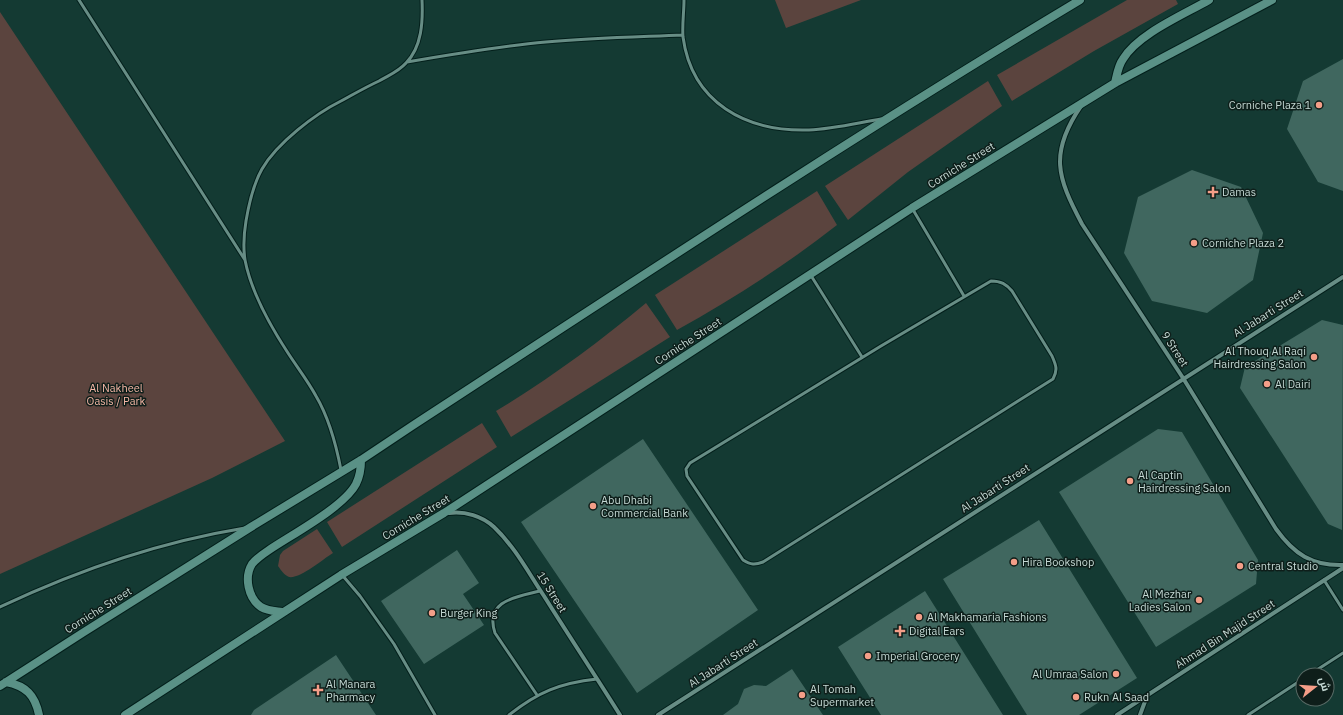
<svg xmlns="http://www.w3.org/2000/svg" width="1343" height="715" font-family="'IBM Plex Sans',Cairo,sans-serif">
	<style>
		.green { fill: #5b443e }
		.building { fill: #40675f }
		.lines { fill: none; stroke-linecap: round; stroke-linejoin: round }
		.service-casing { stroke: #031f1b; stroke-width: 5 }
		.minor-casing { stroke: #031f1b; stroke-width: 6 }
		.secondary-casing { stroke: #031f1b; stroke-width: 10 }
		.service { stroke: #678d85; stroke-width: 3 }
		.minor { stroke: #678d85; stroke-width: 4 }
		.secondary { stroke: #5a9186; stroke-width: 8 }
		.poi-dot { fill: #f49e88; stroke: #0e1e1a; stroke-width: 1.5 }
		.labels { text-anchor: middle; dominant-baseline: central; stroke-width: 3; stroke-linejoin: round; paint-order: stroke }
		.poi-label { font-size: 11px; fill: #c5d9d4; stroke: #0e1e1a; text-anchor: start }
		.street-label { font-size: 11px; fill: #c5d9d4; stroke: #0e1e1a }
		.park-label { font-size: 11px; fill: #f5b7a6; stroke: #0e1e1a }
	</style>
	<rect width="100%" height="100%" fill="#143a33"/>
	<!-- green -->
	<path class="green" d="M 775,0 L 861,0 L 786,28 Z
		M 1127,0 L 1176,0 L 1178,4 L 1094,51 L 1012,101 L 997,75 Z
		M 0,12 L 285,441 L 212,478 L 0,574 Z
		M 988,81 L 1002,106 L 908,172 L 848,220 L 825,186 Z
		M 817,191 L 837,225 C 786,265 733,299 677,330 L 655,295 Z
		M 646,303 L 670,337 L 511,437 L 496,411 C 549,379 598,343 646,303 Z
		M 482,423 L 497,447 L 342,547 L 327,522 Z
		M 317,529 L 333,553 C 323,559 300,579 289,577 C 284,575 281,570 278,566 L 280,555 L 283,551 Z"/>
	<!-- building -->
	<path class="building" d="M 1343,59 L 1343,191 L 1318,182 L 1287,129 L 1303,81 Z
		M 1192,170 L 1241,187 L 1263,233 L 1253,280 L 1207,313 L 1152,301 L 1124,253 L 1138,197 Z
		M 1322,320 L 1343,325 L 1342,530 L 1328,524 L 1240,388 L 1245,367 Z
		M 1158,429 L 1182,432 L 1258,560 L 1256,584 L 1156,647 L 1059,492 Z
		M 643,439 L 758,610 L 637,693 L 521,522 Z
		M 1039,520 L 1137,678 L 1079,715 L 1027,715 L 943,579 Z
		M 457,550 L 479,583 L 463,594 L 484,625 L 424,664 L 381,601 Z
		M 925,591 L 1003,715 L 881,715 L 838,647 Z
		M 336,655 L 376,715 L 251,715 L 254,710 Z
		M 792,669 L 823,715 L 723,715 L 738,704 L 744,689 L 754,685 L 766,686 Z"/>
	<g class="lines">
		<defs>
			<path id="service" d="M 79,0 L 245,260
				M 684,0 C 684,12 682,25 683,37 C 692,103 746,132 809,130 C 833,129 857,123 881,119
				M 407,62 C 453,54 499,46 546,42 C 592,38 637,37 683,35
				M 912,208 L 964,296
				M 810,274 L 862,357
				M 991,281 C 1001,281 1006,284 1012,291 L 1052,356 C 1056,365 1058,370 1053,379 L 763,562 C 755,565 751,565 743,560 L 687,476 L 686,469 L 690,463 L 881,346 Z
				M 341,470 C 336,444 329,418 316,396 C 308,381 297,367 288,353 C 271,327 251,291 245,260 C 243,247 244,233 246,221 C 249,203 253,185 262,169 C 277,143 315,114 341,101 C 354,94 366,87 379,81 C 389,75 398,72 406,63 C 422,47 423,21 422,0
				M 343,576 L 360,596 L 394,644 L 435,715
				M 1324,580 L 1343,610
				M 0,607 C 78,570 159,542 245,528
				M 1309,675 L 1343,653
				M 537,695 L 495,633 C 484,600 517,597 540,591
				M 509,715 C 538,692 560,683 597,679
				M 1248,715 L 1303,679"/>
			<path id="minor" d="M 1081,106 C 1049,153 1057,177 1082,224 L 1183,378 L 1276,529 C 1294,554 1312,566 1343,565
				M 449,513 C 465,511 482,516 494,527 C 515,547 528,572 544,596 C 569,636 595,675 620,715
				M 658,715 L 1343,277
				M 1117,715 L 1343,568
				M 1140,715 L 1147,696"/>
			<path id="secondary" d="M 1115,83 C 1117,74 1118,66 1123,59 C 1138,34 1183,15 1209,0
				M 282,612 C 275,611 268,611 261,607 C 248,598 244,577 252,564 C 257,558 263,554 269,550 C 291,535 344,507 356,484 C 360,476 361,469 361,460
				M 6,682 C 26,686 35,695 39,715
				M 0,686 L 84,632 L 251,527 L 361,460 L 412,426 C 633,282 853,136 1080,0
				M 125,715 L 341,575 L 444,513 L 912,208 L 1115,83 L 1272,0"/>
		</defs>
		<!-- service casing -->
		<use href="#service" class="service-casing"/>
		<!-- minor casing -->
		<use href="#minor" class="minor-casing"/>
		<!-- secondary casing -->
		<use href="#secondary" class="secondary-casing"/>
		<!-- service -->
		<use href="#service" class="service"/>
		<!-- minor -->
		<use href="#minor" class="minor"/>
		<!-- secondary -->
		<use href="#secondary" class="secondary"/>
	</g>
	<!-- markers -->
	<g class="poi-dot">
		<circle cx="1319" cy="105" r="4"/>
		<path d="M1211 186h4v4h4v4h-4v4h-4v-4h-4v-4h4z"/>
		<circle cx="1194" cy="243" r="4"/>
		<circle cx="1314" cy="357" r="4"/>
		<circle cx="1267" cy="384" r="4"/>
		<circle cx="1130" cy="481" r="4"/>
		<circle cx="593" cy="506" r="4"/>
		<circle cx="1014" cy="562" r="4"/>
		<circle cx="1240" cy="566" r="4"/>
		<circle cx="1199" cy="600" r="4"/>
		<circle cx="432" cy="613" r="4"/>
		<circle cx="919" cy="617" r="4"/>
		<path d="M898 625h4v4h4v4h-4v4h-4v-4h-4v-4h4z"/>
		<circle cx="868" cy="656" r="4"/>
		<circle cx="1116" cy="674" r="4"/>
		<path d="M316 684h4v4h4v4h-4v4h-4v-4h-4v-4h4z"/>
		<circle cx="802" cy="695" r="4"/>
		<circle cx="1076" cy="697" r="4"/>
	</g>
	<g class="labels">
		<!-- poi labels -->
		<g class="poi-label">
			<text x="1311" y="105" text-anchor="end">Corniche Plaza 1</text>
			<text x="1222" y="192">Damas</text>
			<text x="1202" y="243">Corniche Plaza 2</text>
			<text x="1306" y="351" text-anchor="end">Al Thouq Al Raqi<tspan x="1306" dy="13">Hairdressing Salon</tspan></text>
			<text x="1275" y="384">Al Dairi</text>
			<text x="1138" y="475">Al Captin<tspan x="1138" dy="13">Hairdressing Salon</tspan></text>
			<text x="601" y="500">Abu Dhabi<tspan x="601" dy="13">Commercial Bank</tspan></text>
			<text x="1022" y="562">Hira Bookshop</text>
			<text x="1248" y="566">Central Studio</text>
			<text x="1191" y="594" text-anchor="end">Al Mezhar<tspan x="1191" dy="13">Ladies Salon</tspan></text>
			<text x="440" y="613">Burger King</text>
			<text x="927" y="617">Al Makhamaria Fashions</text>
			<text x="909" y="631">Digital Ears</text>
			<text x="876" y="656">Imperial Grocery</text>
			<text x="1108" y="674" text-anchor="end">Al Umraa Salon</text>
			<text x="326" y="684">Al Manara<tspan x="326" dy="13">Pharmacy</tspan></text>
			<text x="810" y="689">Al Tomah<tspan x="810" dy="13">Supermarket</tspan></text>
			<text x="1084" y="697">Rukn Al Saad</text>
		</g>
		<!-- street labels -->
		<g class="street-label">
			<text transform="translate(961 165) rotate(-32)">Corniche Street</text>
			<text transform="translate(1268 313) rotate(-32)">Al Jabarti Street</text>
			<text transform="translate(688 341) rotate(-33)">Corniche Street</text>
			<text transform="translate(1175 349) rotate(57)">9 Street</text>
			<text transform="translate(995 488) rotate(-33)">Al Jabarti Street</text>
			<text transform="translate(416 517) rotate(-31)">Corniche Street</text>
			<text transform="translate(552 592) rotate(58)">15 Street</text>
			<text transform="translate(98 610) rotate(-32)">Corniche Street</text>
			<text transform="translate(1225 634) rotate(-33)">Ahmad Bin Majid Street</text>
			<text transform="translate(723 663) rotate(-33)">Al Jabarti Street</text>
		</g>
		<!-- park labels -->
		<g class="park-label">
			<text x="116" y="388">Al Nakheel<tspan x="116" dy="13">Oasis / Park</tspan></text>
		</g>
	</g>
	<!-- north arrow -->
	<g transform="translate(1315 687) rotate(73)"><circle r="19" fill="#0e1e1a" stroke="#576964"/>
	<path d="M0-3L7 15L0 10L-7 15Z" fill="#f49e88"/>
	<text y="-6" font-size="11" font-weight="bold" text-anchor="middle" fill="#c5d9d4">ش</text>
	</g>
</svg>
